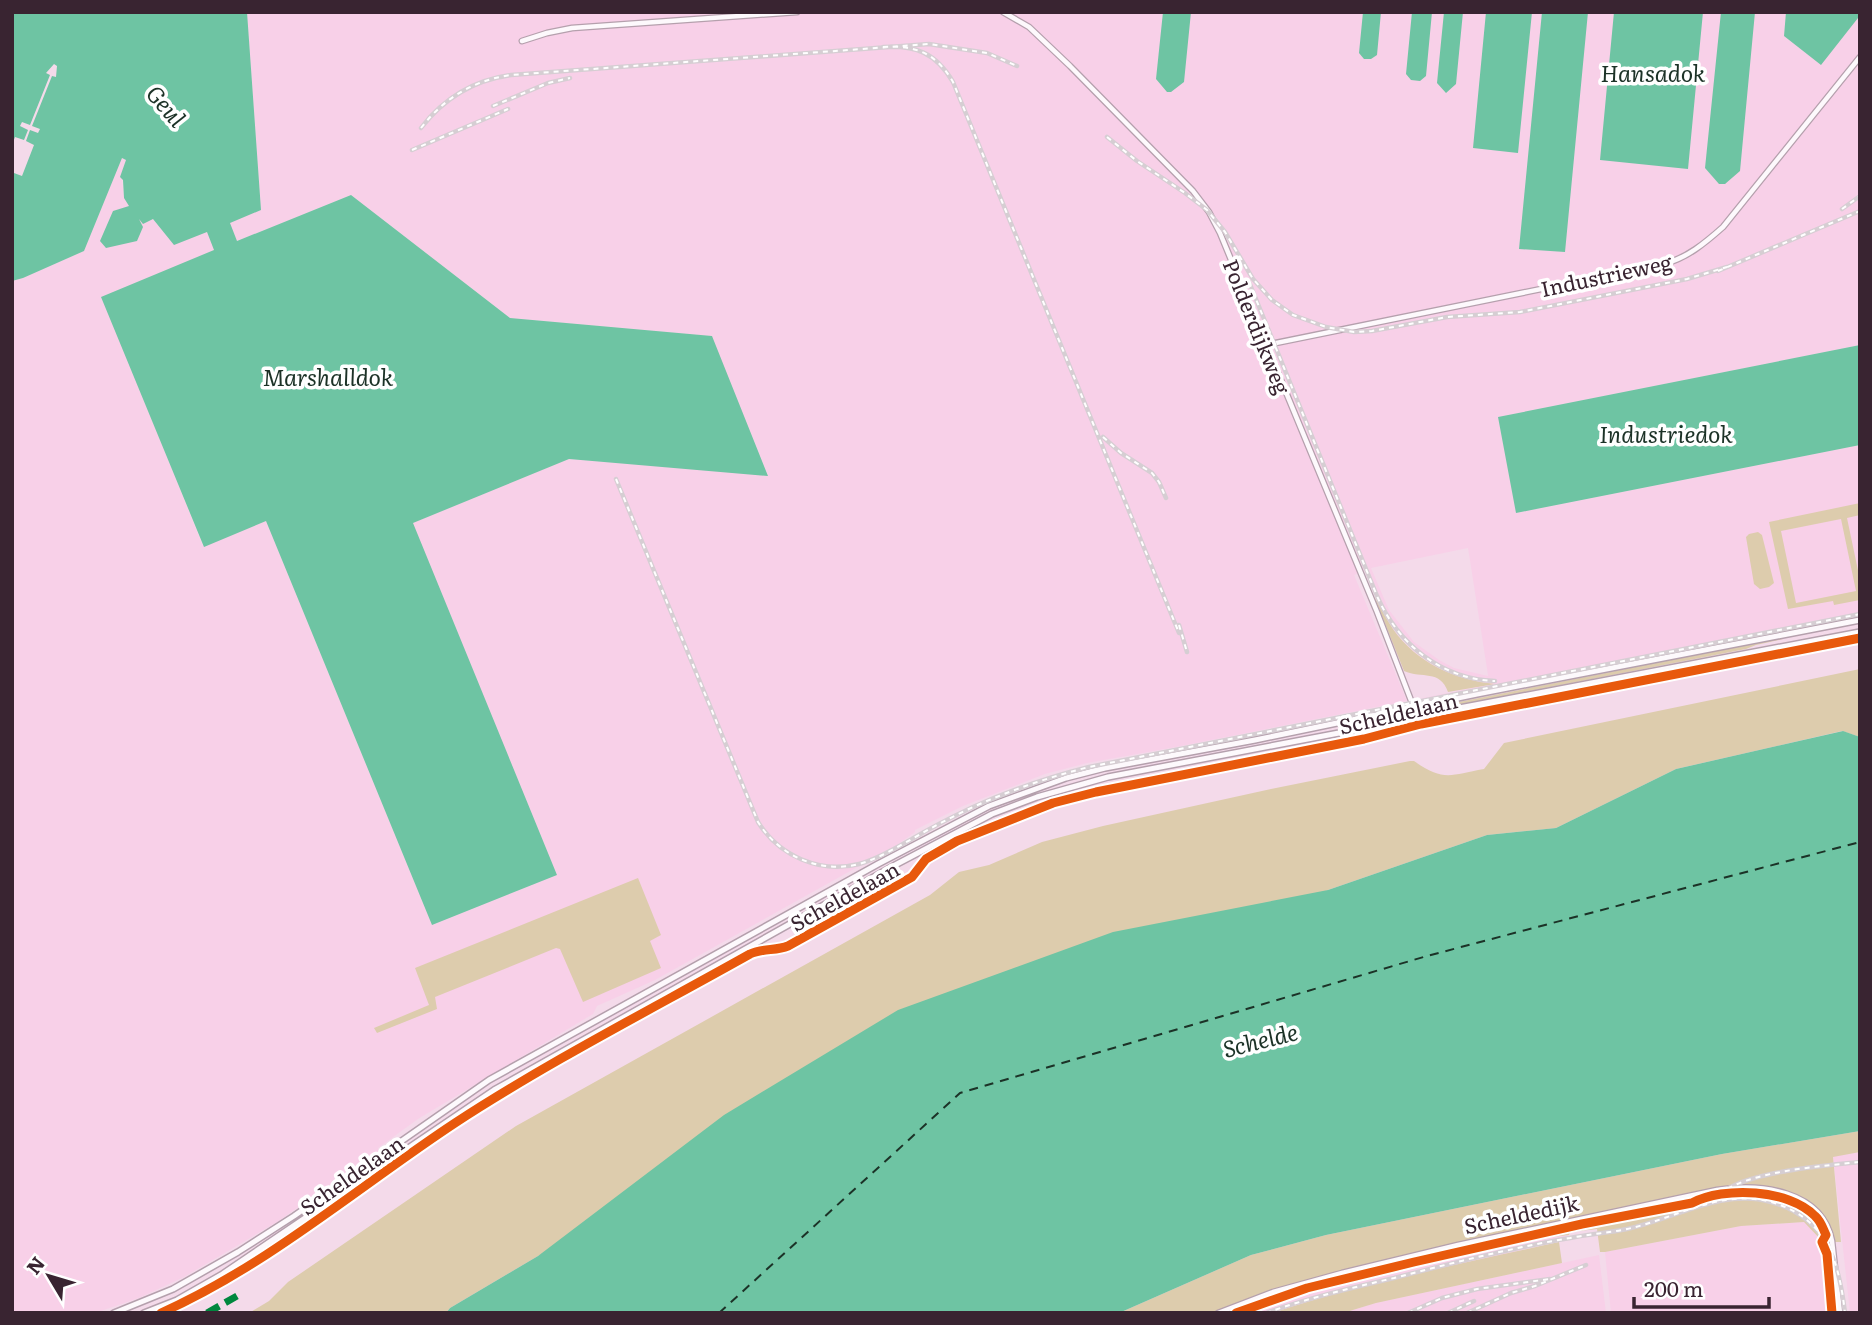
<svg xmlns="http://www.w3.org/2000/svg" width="1872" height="1325" font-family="Literata,serif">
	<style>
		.built { fill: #f8d0e8; fill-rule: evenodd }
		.green { fill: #ddccad; fill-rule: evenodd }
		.water { fill: #6ec4a3 }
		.pier { fill: #f4daea }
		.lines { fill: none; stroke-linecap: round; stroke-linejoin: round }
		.ferry { stroke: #1c3227; stroke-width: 2; stroke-dasharray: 9 7; stroke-linecap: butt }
		.minor-casing { stroke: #b5a0ad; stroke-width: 7 }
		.major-casing { stroke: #b5a0ad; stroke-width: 8 }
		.minor { stroke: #fdf9fc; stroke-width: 4.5 }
		.major { stroke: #fdf9fc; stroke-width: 5 }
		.rail-casing { stroke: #d6ced3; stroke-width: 4.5 }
		.rail { stroke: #fff; stroke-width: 2; stroke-dasharray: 5; stroke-linecap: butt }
		.quiet { stroke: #00873e; stroke-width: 7; stroke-dasharray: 14 7; stroke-linecap: butt }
		.cycleway-casing { stroke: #fff; stroke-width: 13 }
		.cycleway { stroke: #e8590c; stroke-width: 9 }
		.labels { text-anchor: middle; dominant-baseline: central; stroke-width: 7; stroke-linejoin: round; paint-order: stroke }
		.street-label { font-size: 21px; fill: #392431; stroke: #fff }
		.water-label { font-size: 23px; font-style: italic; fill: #1c3227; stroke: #fff }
	</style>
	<rect width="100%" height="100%" fill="#f4daea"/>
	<!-- built -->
	<path class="built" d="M 247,12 L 1786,12 L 1784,36 L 1859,18 L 1860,345 L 1498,417 L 1517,513 L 1860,445 L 1860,615 L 1424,701 L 1423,698 L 1492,684 L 1471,681 L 1447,673 L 1431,664 L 1412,650 L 1397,634 L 1386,619 L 1364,571 L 1354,575 L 1407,701 L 1176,747 L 1087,763 L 1045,774 L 963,806 L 915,830 L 915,832 L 897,845 L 655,980 L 597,1006 L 593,1014 L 418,1119 L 378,1148 L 378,1152 L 277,1222 L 184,1277 L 139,1298 L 95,1313 L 12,1313 L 12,281 L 23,278 L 84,251 L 122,158 L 126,160 L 122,182 L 124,197 L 146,222 L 153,219 L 172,242 L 207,232 L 215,250 L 102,297 L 203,546 L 266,521 L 432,925 L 557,875 L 412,523 L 569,459 L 768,475 L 711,336 L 510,318 L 351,195 L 237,241 L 229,223 L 261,209 ZM 1468,548 L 1488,675 L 1488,676 L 1454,668 L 1439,660 L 1414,642 L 1389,610 L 1371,568 Z
		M 1860,1152 L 1860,1313 L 1850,1313 L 1833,1156 Z
		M 1804,1222 L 1823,1242 L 1831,1313 L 1611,1313 L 1605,1252 L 1741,1226 Z
		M 1569,1235 L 1569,1239 L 1436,1270 L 1304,1303 L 1272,1313 L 1242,1313 L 1325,1286 L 1423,1262 L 1516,1241 Z
		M 1599,1255 L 1606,1313 L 1343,1313 L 1376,1303 Z"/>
	<!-- green -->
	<path class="green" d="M 1860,503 L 1860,515 L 1847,518 L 1860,580 L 1860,600 L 1834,605 L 1833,601 L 1788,609 L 1769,522 ZM 1841,519 L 1856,591 L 1796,603 L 1781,531 Z
		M 1758,532 L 1762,535 L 1774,583 L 1769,587 L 1760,589 L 1754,584 L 1746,537 L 1749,534 Z
		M 1374,596 C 1380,606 1386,619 1393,629 C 1417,663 1455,680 1495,684 L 1448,692 C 1440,669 1422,679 1404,671 Z
		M 1783,638 L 1783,639 L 1756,645 L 1746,649 L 1428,711 L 1428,708 Z
		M 1860,669 L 1860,737 L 1842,731 L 1676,769 L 1556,828 L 1487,835 L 1328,890 L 538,1256 L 450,1308 L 446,1313 L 249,1313 L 269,1301 L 288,1282 L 516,1126 L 930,895 L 959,872 L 989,865 L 1042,842 L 1103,826 L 1271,789 L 1410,761 L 1414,761 C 1444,782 1450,775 1484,769 L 1504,743 Z
		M 638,878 L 661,935 L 650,941 L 661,968 L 583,1002 L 560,949 L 556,948 L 435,997 L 437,1009 L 377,1033 L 374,1028 L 429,1005 L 415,968 Z
		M 1860,1131 L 1860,1152 L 1833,1157 L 1841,1242 L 1823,1242 L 1804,1222 L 1741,1226 L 1605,1252 L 1600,1252 L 1597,1229 L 1570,1232 L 1569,1235 L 1516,1241 L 1423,1262 L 1325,1286 L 1242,1313 L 1119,1313 L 1251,1255 L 1326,1235 L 1722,1154 Z
		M 1559,1242 L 1562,1263 L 1376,1303 L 1343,1313 L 1272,1313 C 1365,1282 1464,1263 1559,1242 Z"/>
	<!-- water -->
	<path class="water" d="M 12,12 L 247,12 L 261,210 L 230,223 L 237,241 L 351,195 L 510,318 L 712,336 L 768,476 L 569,459 L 413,523 L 557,875 L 432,925 L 266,521 L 204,547 L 101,297 L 214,250 L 207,232 L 174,245 L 153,219 L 143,224 L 139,219 L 143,227 L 137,241 L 106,248 L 100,241 L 113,211 L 129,206 L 124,198 L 123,180 L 120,177 L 126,160 L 122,158 L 84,251 L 23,278 L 12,281 Z
		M 1163,12 L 1191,12 L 1184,82 L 1171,92 L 1167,92 L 1156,79 Z
		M 1363,12 L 1381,12 L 1377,55 L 1371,59 L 1364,59 L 1359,53 Z
		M 1412,12 L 1432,12 L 1426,76 L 1420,81 L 1411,80 L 1406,74 Z
		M 1444,12 L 1463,12 L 1456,84 L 1446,93 L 1437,83 Z
		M 1486,12 L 1532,12 L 1518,153 L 1473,148 Z
		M 1542,12 L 1588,12 L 1565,252 L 1519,249 Z
		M 1614,12 L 1703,12 L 1688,169 L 1600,160 Z
		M 1721,12 L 1755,12 L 1740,171 L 1725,184 L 1719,184 L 1705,168 Z
		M 1786,12 L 1860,12 L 1860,19 L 1858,18 L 1821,65 L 1784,36 Z
		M 1860,345 L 1860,445 L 1516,513 L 1498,417 Z
		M 1843,731 L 1860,737 L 1860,1131 L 1722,1154 L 1326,1235 L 1251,1255 L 1119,1313 L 446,1313 L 450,1308 L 538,1256 L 724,1115 L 898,1010 L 1113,932 L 1328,890 L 1487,835 L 1556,828 L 1676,769 Z"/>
	<!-- pier -->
	<path class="pier" d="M 54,64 L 57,66 L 56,77 L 52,76 L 32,126 L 40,129 L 38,133 L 30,130 L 26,141 L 34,145 L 22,176 L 14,173 L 12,176 L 12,145 L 15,137 L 24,140 L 28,130 L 20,126 L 22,122 L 30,125 L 50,75 L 46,73 Z"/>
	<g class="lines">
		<!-- ferry -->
		<path class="ferry" d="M 719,1313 L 960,1093 L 1427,956 L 1860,842"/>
		<defs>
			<path id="minor" d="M 1003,12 L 1029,27 L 1070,66 L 1193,191 L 1209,212 L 1220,233 L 1377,612 L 1417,716
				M 522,41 L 547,33 L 572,28 L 797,12
				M 1266,345 L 1664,264 C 1687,258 1705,243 1723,227 L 1860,57
				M 1218,1313 L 1273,1292 L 1342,1273 L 1458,1245 L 1717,1190 C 1760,1183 1822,1190 1832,1241 L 1840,1313"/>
			<path id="major" d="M 114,1313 L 173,1289 L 238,1252 L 294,1216 L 489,1080 L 878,864 L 989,806 L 1066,778 L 1105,768 L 1255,740 L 1477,694 L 1860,620
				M 144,1313 L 177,1300 L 221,1275 L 494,1090 L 897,864 L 992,814 L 1037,797 L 1108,777 L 1339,733 L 1417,716 L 1860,632"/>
		</defs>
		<!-- minor casing -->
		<use href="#minor" class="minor-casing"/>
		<!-- major casing -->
		<use href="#major" class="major-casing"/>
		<!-- minor -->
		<use href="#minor" class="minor"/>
		<!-- major -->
		<use href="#major" class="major"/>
		<defs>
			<path id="rail" d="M 883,47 C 916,45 936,53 953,82 L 1179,633
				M 493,106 L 548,83 L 570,78
				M 421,128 C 444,98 474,80 511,75 L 929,44 L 987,53 L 1017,66
				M 1107,137 L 1137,161 L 1185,193 L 1207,210 L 1225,232 L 1253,279 L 1272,300 L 1293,315 L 1326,327 L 1354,332 L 1372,331 L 1447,317 L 1520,312 L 1687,279 L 1727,267
				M 412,150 L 508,109
				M 1842,209 L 1860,196
				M 1718,271 L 1860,211
				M 1249,282 L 1377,596 C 1398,644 1441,679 1495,681
				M 1103,437 L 1121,453 L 1152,473 L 1159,482 L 1166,498
				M 616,479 L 758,822 C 779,856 820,874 859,864 C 878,859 895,848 912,839 C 932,827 952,817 973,807 C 1011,790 1049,777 1089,767 L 1860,614
				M 1179,625 L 1187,652
				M 1710,1198 C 1722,1192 1733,1185 1745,1181 C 1781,1169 1823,1166 1860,1162
				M 1266,1313 C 1308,1298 1351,1288 1394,1278 C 1452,1263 1511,1248 1570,1238 C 1589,1234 1608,1233 1627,1229 C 1675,1219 1721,1188 1771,1202 C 1827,1218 1839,1261 1845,1313
				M 1408,1313 L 1442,1298 L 1477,1289 L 1550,1279
				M 1448,1313 L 1474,1301
				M 1467,1313 L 1511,1293 L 1535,1286 L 1586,1265"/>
		</defs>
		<!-- rail casing -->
		<use href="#rail" class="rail-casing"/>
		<!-- rail -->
		<use href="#rail" class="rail"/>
		<!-- quiet -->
		<path class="quiet" d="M 207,1313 L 237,1296"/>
		<defs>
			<path id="cycleway" d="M 161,1313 C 268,1265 358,1187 455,1123 C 550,1061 652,1009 750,954 C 763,948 776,951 788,946 L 912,877 L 926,859 L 957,841 L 1053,803 L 1096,792 L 1364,739 L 1421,724 L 1860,638
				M 1236,1313 L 1307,1288 L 1414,1262 L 1582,1224 L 1692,1203 C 1724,1186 1789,1189 1815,1216 C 1821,1221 1823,1229 1826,1235 L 1822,1242 L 1827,1254 L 1832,1313"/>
		</defs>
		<!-- cycleway casing -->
		<use href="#cycleway" class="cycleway-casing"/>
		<!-- cycleway -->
		<use href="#cycleway" class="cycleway"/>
	</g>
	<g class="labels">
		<!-- street labels -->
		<g class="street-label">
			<text transform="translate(1606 274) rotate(-12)">Industrieweg</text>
			<text transform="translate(1258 326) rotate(68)">Polderdijkweg</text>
			<text transform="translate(1398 712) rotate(-13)">Scheldelaan</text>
			<text transform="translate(844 895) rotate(-29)">Scheldelaan</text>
			<text transform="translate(351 1174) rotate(-35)">Scheldelaan</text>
			<text transform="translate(1521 1213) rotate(-12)">Scheldedijk</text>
		</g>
		<!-- water labels -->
		<g class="water-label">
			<text x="1653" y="72">Hansadok</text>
			<text transform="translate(167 105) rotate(49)">Geul</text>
			<text x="328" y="376">Marshalldok</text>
			<text x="1666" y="433">Industriedok</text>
			<text transform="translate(1260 1039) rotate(-14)">Schelde</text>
		</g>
	</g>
	<!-- border -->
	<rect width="1872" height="1325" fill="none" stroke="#392431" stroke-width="28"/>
	<!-- north arrow -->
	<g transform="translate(49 1276) rotate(308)" stroke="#ffffff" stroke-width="5" paint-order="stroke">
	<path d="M0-5L12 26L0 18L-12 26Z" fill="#392431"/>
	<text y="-10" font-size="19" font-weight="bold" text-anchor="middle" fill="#392431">N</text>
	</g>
	<!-- scale -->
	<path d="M1634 1297v10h135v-10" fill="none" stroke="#392431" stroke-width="3.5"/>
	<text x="1644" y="1297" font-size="21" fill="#392431" stroke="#ffffff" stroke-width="5" paint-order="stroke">200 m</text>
</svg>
